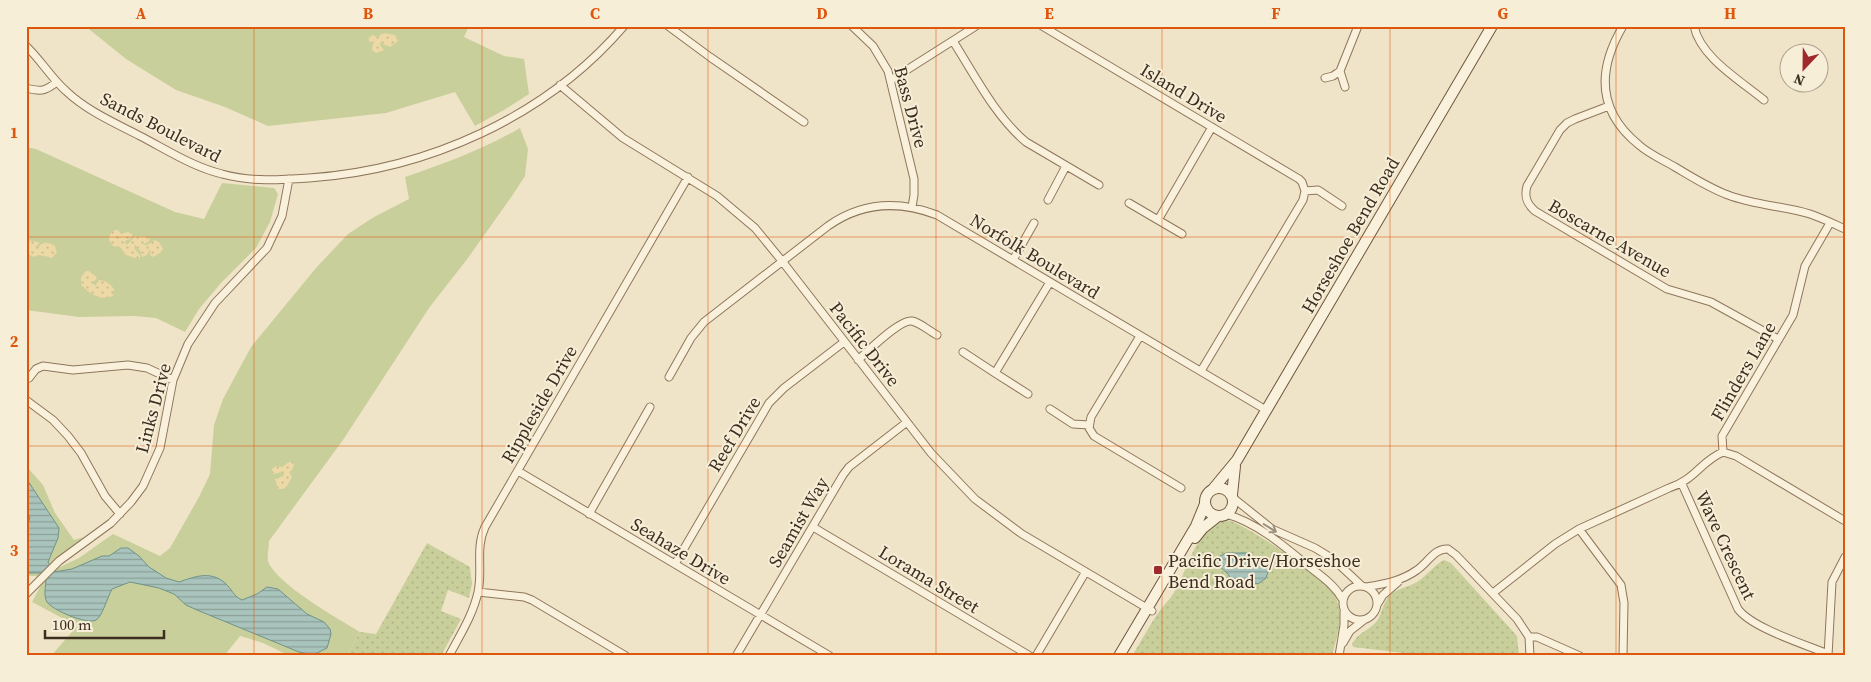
<svg xmlns="http://www.w3.org/2000/svg" width="1871" height="682" font-family="'Source Serif 4',serif">
	<style>
		.green { fill: #c9cf9b }
		.sand { fill: url(#sand-dots) }
		.park { fill: url(#park-dots) }
		.water { fill: url(#water-rules); stroke: #6f938a }
		.lines { fill: none; stroke-linecap: round; stroke-linejoin: round }
		.street-casing { stroke: #8d765c; stroke-width: 9 }
		.secondary-casing { stroke: #6f573f; stroke-width: 12 }
		.street { stroke: #faf1dc; stroke-width: 7 }
		.secondary { stroke: #faf1dc; stroke-width: 10 }
		.oneway { stroke: #9c907e }
		.grid { fill: none; stroke: #df570d; stroke-width: 1; stroke-opacity: 0.55 }
		.poi-dot { fill: #9e2a2b; stroke: #f7eed8; stroke-width: 2 }
		.labels { text-anchor: middle; dominant-baseline: central; stroke-width: 4; stroke-linejoin: round; paint-order: stroke }
		.street-label { font-size: 18px; fill: #3d2e20; stroke: #f7eed8 }
		.poi-label { font-size: 18px; fill: #3d2e20; stroke: #f7eed8; text-anchor: start }
		.neatline { fill: none; stroke: #df570d; stroke-width: 2 }
		.grid-label { font-size: 16px; text-anchor: middle; font-weight: bold; fill: #df570d }
	</style>
	<defs>
		<pattern id="sand-dots" width="8" height="8" patternUnits="userSpaceOnUse" patternTransform="scale(1.25)"><rect width="8" height="8" fill="#ecd9a5"/><path d="M2 2h.1M6 6h.1" fill="none" stroke="#cbbb8e" stroke-width="1.8" stroke-linecap="round"/></pattern>
		<pattern id="park-dots" width="8" height="8" patternUnits="userSpaceOnUse" patternTransform="scale(1.25)"><rect width="8" height="8" fill="#c9cf9b"/><path d="M2 2h.1M6 6h.1" fill="none" stroke="#aeb285" stroke-width="1.8" stroke-linecap="round"/></pattern>
		<pattern id="water-rules" width="6" height="5" patternUnits="userSpaceOnUse" patternTransform="scale(1.25)"><rect width="6" height="5" fill="#a9c4bc"/><path d="M0 2.5h6" fill="none" stroke="#8ba098"/></pattern>
	</defs>
	<rect width="100%" height="100%" fill="#f0e4c8"/>
	<!-- green -->
	<path class="green" d="M 85,26 L 469,26 L 464,37 L 504,56 L 524,59 L 529,94 L 504,110 L 475,126 L 455,92 L 386,113 L 268,126 L 225,107 L 176,90 L 126,59 Z
		M 520,128 L 528,149 L 525,176 L 512,196 L 468,258 L 429,308 L 343,440 L 269,541 C 269,547 267,556 268,561 C 276,584 339,619 360,632 L 347,656 L 290,656 L 263,643 L 240,636 L 224,656 L 51,656 L 77,626 L 32,602 L 42,583 L 36,576 L 26,576 L 26,466 L 43,485 L 55,513 L 74,540 L 83,537 L 52,565 L 56,569 L 79,558 L 113,534 L 160,556 L 170,548 L 199,497 L 210,474 L 214,425 L 223,399 L 251,347 L 316,268 L 348,234 L 374,217 L 409,199 L 405,177 C 446,163 482,150 520,128 Z
		M 26,147 L 36,149 L 175,212 L 204,219 L 222,183 L 274,188 L 278,194 L 270,222 L 256,248 L 221,283 L 199,309 L 185,332 L 156,318 L 134,316 L 79,317 L 26,310 Z"/>
	<!-- sand -->
	<path class="sand" d="M 382,33 L 395,35 L 398,41 L 390,47 L 380,43 L 380,45 L 384,50 L 376,53 L 372,50 L 373,43 L 370,42 L 368,38 L 373,35 L 378,38 Z
		M 115,230 L 118,230 L 121,234 L 128,232 L 133,235 L 130,239 L 125,241 L 126,244 L 128,244 L 135,236 L 148,237 L 150,238 L 149,241 L 143,245 L 147,245 L 155,240 L 159,242 L 163,249 L 160,253 L 153,257 L 150,255 L 150,249 L 147,255 L 142,257 L 140,250 L 136,248 L 136,244 L 134,248 L 140,255 L 140,258 L 138,259 L 126,255 L 120,247 L 113,246 L 109,240 L 110,234 Z
		M 26,240 L 39,242 L 38,245 L 35,247 L 37,248 C 43,242 46,241 55,246 L 57,252 L 52,258 L 39,255 L 34,257 L 26,253 Z
		M 86,271 L 89,271 L 98,278 L 93,282 L 95,286 L 99,280 C 106,280 110,284 114,289 L 113,296 C 99,301 91,294 81,285 L 81,277 Z
		M 289,462 L 293,462 L 294,465 L 292,470 L 289,472 L 292,477 L 287,486 L 283,489 L 278,489 L 275,479 L 283,476 L 284,474 L 282,472 L 273,474 L 272,469 L 276,466 L 282,467 Z"/>
	<!-- park -->
	<path class="park" d="M 1226,520 C 1246,523 1326,579 1335,596 C 1345,615 1337,636 1332,656 L 1132,656 C 1142,640 1150,624 1161,609 C 1164,605 1168,601 1171,597 C 1188,574 1193,528 1226,520 Z
		M 427,543 L 470,567 L 472,584 L 469,598 L 448,590 L 441,611 L 461,619 L 441,656 L 347,656 L 360,632 L 376,634 Z
		M 1444,560 L 1451,563 L 1517,636 L 1519,656 L 1428,656 L 1353,647 L 1352,644 C 1359,631 1369,631 1377,621 C 1382,614 1382,606 1387,599 C 1393,589 1403,589 1413,584 C 1425,579 1432,566 1444,560 Z"/>
	<!-- water -->
	<path class="water" d="M 26,478 L 59,528 L 58,538 L 48,562 L 54,572 L 72,569 L 102,556 L 109,556 L 121,548 L 128,548 L 139,556 L 149,567 L 166,578 L 179,582 C 194,577 210,570 225,583 C 232,589 233,596 242,600 L 257,594 L 267,587 L 278,589 L 307,614 L 324,622 L 330,629 L 331,634 L 327,648 L 313,655 L 299,652 L 197,610 L 186,605 L 174,594 L 159,588 L 130,582 L 112,589 C 108,596 102,617 96,620 C 87,625 52,610 47,602 C 43,595 46,586 46,579 L 40,573 L 26,573 L 26,531 L 30,517 L 26,510 Z
		M 1226,553 L 1248,553 L 1255,564 L 1269,569 L 1266,578 L 1258,584 L 1249,581 L 1247,584 L 1232,582 L 1228,574 L 1216,563 L 1220,556 Z"/>
	<g class="lines">
		<defs>
			<path id="street" d="M 668,26 L 710,57 L 804,122
				M 852,26 L 873,46 L 888,71 L 914,179 L 914,195 L 912,207
				M 1042,26 L 1299,179 L 1302,182 L 1305,191 L 1318,190 L 1342,206
				M 1623,26 C 1597,70 1597,111 1639,145 C 1649,154 1663,160 1675,167 C 1692,177 1709,188 1728,195 C 1754,205 1783,206 1810,214 C 1822,218 1834,224 1845,229
				M 1694,26 C 1700,57 1741,81 1764,100
				M 953,41 C 974,74 995,116 1026,142 L 1099,185
				M 26,46 C 41,60 51,78 66,91 C 87,111 115,123 140,136 C 167,150 193,167 222,174 C 251,182 280,180 309,178 C 427,170 546,117 624,26
				M 1340,71 L 1345,87
				M 1325,78 L 1333,76 L 1340,71 L 1358,26
				M 891,80 L 976,26
				M 560,85 L 623,138 L 717,196 L 755,228 L 782,261 L 931,453 L 975,499 L 1022,534 L 1152,611
				M 26,88 C 42,92 45,91 57,82
				M 1609,106 L 1575,119 L 1567,123 L 1560,130 L 1527,186 C 1524,197 1527,204 1535,211 L 1667,289 L 1711,302 L 1778,339
				M 1048,200 L 1066,166
				M 1129,203 L 1158,220
				M 1182,234 L 1158,220 L 1212,127
				M 1013,260 L 1034,223
				M 1140,336 L 1091,417 L 1089,428 L 1094,436 L 1181,488
				M 963,352 L 995,373
				M 858,360 C 868,351 900,319 912,321 C 921,323 929,331 937,335
				M 1201,371 L 1303,200 L 1305,191
				M 669,377 L 691,338 L 704,322 L 828,226 C 862,202 898,200 937,215 L 1266,410
				M 29,378 L 36,369 L 43,366 L 73,370 L 128,365 L 147,368 L 173,380
				M 1028,394 L 995,373 L 1050,282
				M 26,400 L 53,420 L 68,436 L 81,453 L 105,496 L 120,514
				M 1050,409 L 1073,424 L 1089,425
				M 1723,452 L 1722,436 L 1793,315 L 1805,266 L 1830,223
				M 1723,452 L 1736,456 L 1845,521
				M 518,471 L 830,656
				M 1682,484 L 1738,609 C 1752,628 1804,644 1828,654
				M 1232,497 L 1272,529 L 1315,548 L 1333,559 L 1362,586
				M 589,514 L 650,407
				M 1226,514 C 1257,523 1283,545 1307,565 C 1321,576 1334,584 1343,600
				M 813,527 L 1030,656
				M 1579,529 L 1621,585 L 1624,603 L 1623,656
				M 675,564 L 769,403 L 784,388 L 844,342
				M1343 603a17 17 0 1 1 34 0a17 17 0 1 1-34 0Z
				M 1366,587 C 1384,584 1402,581 1417,570 C 1428,563 1434,548 1448,549 L 1456,555 L 1517,619 L 1529,637 L 1530,656
				M 478,592 L 524,597 L 532,600 L 626,656
				M 1493,593 L 1555,544 L 1579,529 L 1669,488 C 1695,480 1701,461 1723,452
				M 26,594 L 59,561 L 111,523 L 131,502 L 143,486 L 160,448 L 173,380 L 188,344 L 215,303 L 267,248 L 282,216 L 289,179
				M 1377,605 L 1383,595 L 1398,582
				M 1529,637 L 1537,637 L 1580,656
				M 1343,643 L 1350,631 L 1364,620
				M 449,656 C 460,635 473,615 478,592 C 483,570 475,548 485,527 L 688,177
				M 736,656 L 843,475 L 849,467 L 907,422
				M 1036,656 L 1085,573
				M 1339,656 L 1344,625 L 1344,612
				M 1828,656 L 1832,582 L 1845,557"/>
			<path id="secondary" d="M1205 502a14 14 0 1 1 28 0a14 14 0 1 1-28 0Z
				M 1213,489 L 1237,460 L 1492,26
				M 1232,495 L 1235,466
				M 1195,538 L 1203,528 L 1218,516
				M 1119,656 L 1196,526 L 1205,504"/>
		</defs>
		<!-- street casing -->
		<use href="#street" class="street-casing"/>
		<!-- secondary casing -->
		<use href="#secondary" class="secondary-casing"/>
		<!-- street -->
		<use href="#street" class="street"/>
		<!-- secondary -->
		<use href="#secondary" class="secondary"/>
	</g>
	<!-- one-way arrows -->
	<defs><path id="oneway-shaft" d="M-6 0H5M1.5-3L5.5 0L1.5 3" fill="none" stroke-width="1.6" stroke-linecap="round" stroke-linejoin="round" transform="scale(1.25)"/></defs>
	<use class="oneway" href="#oneway-shaft" transform="translate(1270 528) rotate(32)"/>
	<!-- grid -->
	<path class="grid" d="M 254,26 L 254,656M 482,26 L 482,656M 708,26 L 708,656M 936,26 L 936,656M 1162,26 L 1162,656M 1390,26 L 1390,656M 1616,26 L 1616,656M 26,237 L 1845,237M 26,446 L 1845,446"/>
	<!-- markers -->
	<rect class="poi-dot" x="1153" y="565" width="10" height="10" rx="2.5"/>
	<g class="labels">
		<!-- street labels -->
		<g class="street-label">
			<text transform="translate(1184 93) rotate(31)">Island Drive</text>
			<text transform="translate(911 107) rotate(75)">Bass Drive</text>
			<text transform="translate(161 127) rotate(27)">Sands Boulevard</text>
			<text transform="translate(1350 235) rotate(-60)">Horseshoe Bend Road</text>
			<text transform="translate(1610 238) rotate(30)">Boscarne Avenue</text>
			<text transform="translate(1035 256) rotate(31)">Norfolk Boulevard</text>
			<text transform="translate(865 344) rotate(52)">Pacific Drive</text>
			<text transform="translate(1743 371) rotate(-60)">Flinders Lane</text>
			<text transform="translate(539 404) rotate(-60)">Rippleside Drive</text>
			<text transform="translate(153 408) rotate(-75)">Links Drive</text>
			<text transform="translate(734 434) rotate(-59)">Reef Drive</text>
			<text transform="translate(798 522) rotate(-60)">Seamist Way</text>
			<text transform="translate(1726 545) rotate(65)">Wave Crescent</text>
			<text transform="translate(681 551) rotate(31)">Seahaze Drive</text>
			<text transform="translate(929 579) rotate(31)">Lorama Street</text>
		</g>
		<!-- poi labels -->
		<g class="poi-label">
			<text x="1168" y="560">Pacific Drive/Horseshoe<tspan x="1168" dy="21">Bend Road</tspan></text>
		</g>
	</g>
	<!-- border -->
	<rect width="1871" height="682" fill="none" stroke="#f7eed8" stroke-width="55"/>
	<!-- north arrow -->
	<g transform="translate(1804 68) rotate(202)"><circle r="24" fill="#f7eed8" stroke="#ada18e"/>
	<path d="M0-4L9 19L0 12L-9 19Z" fill="#9e2a2b"/>
	<text y="-8" font-size="14" font-weight="bold" text-anchor="middle" fill="#3d2e20">N</text>
	</g>
	<!-- scale -->
	<path d="M45 630v8h119v-8" fill="none" stroke="#3d2e20" stroke-width="2.5"/>
	<text x="52" y="630" font-size="15" fill="#3d2e20" stroke="#f7eed8" stroke-width="4" paint-order="stroke">100 m</text>
	<rect x="28" y="28" width="1816" height="626" class="neatline"/>
	<g class="grid-label">
		<text x="141" y="19">A</text>
		<text x="368" y="19">B</text>
		<text x="595" y="19">C</text>
		<text x="822" y="19">D</text>
		<text x="1049" y="19">E</text>
		<text x="1276" y="19">F</text>
		<text x="1503" y="19">G</text>
		<text x="1730" y="19">H</text>
		<text x="14" y="138">1</text>
		<text x="14" y="347">2</text>
		<text x="14" y="556">3</text>
	</g>
</svg>
